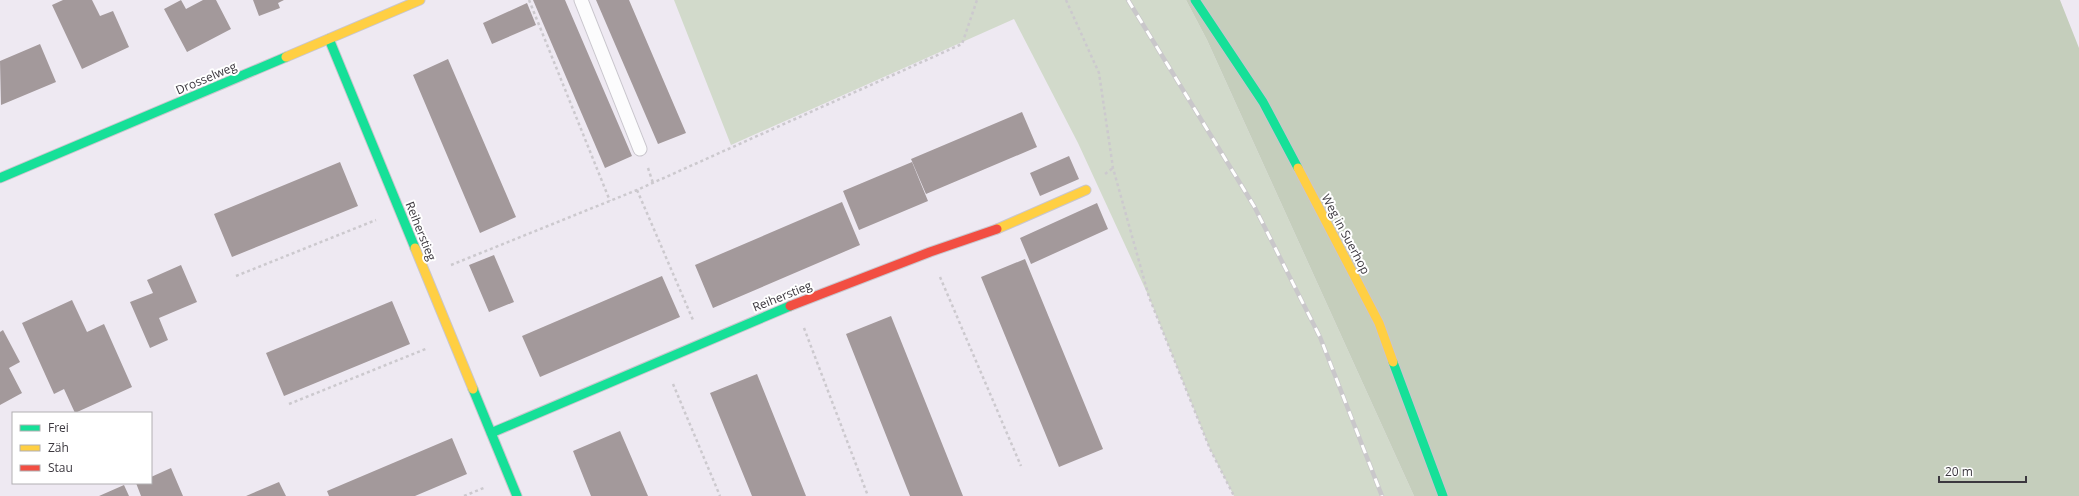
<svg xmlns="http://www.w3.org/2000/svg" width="2079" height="496" font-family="'Open Sans',sans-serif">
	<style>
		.green { fill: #d2dacb }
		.forest { fill: #c5cebc }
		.building { fill: #a3999b }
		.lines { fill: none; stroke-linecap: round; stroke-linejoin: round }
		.lane-casing { stroke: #c9c6cd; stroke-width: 15 }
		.fast-casing { stroke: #c9c6cd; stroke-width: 11 }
		.slow-casing { stroke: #c9c6cd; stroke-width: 11 }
		.jam-casing { stroke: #c9c6cd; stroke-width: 11 }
		.path { stroke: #ccc9ce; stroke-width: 2.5; stroke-dasharray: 3 3; stroke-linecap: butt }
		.lane { stroke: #fcfcfd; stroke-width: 13 }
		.fast { stroke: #16e098; stroke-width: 9 }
		.slow { stroke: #ffcf43; stroke-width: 9 }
		.jam { stroke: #f24e42; stroke-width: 9 }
		.rail-casing { stroke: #c9c7ca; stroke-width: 4.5 }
		.rail { stroke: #fff; stroke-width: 3; stroke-dasharray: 9; stroke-linecap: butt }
		.labels { text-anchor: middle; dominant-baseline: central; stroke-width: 4; stroke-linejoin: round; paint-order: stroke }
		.street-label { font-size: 12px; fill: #3c383f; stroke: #fff }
	</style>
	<rect width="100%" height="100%" fill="#eee9f2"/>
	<!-- green -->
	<path class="green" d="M 674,0 L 1186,0 L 1207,40 L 1414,496 L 1234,496 L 1210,449 L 1149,297 L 1078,143 L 1014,19 L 731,145 Z"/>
	<!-- forest -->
	<path class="forest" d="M 1186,0 L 2060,0 L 2079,48 L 2079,496 L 1414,496 L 1207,40 Z"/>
	<!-- building -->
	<path class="building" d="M 63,0 L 92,0 L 100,16 L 113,11 L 129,47 L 82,69 L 52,5 Z
		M 181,0 L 186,9 L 203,0 L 216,0 L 231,29 L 187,52 L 164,9 Z
		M 253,0 L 284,0 L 278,3 L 280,8 L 259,16 Z
		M 533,0 L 565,0 L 632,156 L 605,168 Z
		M 596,0 L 629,0 L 686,133 L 658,144 Z
		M 527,3 L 536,25 L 492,44 L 483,23 Z
		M 40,44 L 56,82 L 1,105 L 0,61 Z
		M 448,59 L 516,217 L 480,233 L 413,75 Z
		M 1022,112 L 1037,147 L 926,194 L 911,159 Z
		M 1069,156 L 1079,179 L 1040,196 L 1030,173 Z
		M 340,162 L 358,206 L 232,257 L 214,214 Z
		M 912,162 L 928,201 L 859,230 L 843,191 Z
		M 842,202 L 860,245 L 713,308 L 695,265 Z
		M 1097,203 L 1108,229 L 1031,264 L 1020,238 Z
		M 494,255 L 514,302 L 489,312 L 469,265 Z
		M 1025,259 L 1103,449 L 1059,467 L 981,277 Z
		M 181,265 L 197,302 L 159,318 L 168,340 L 150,348 L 130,302 L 153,293 L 147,280 Z
		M 662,276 L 680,317 L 540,377 L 522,336 Z
		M 72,300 L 87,332 L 104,324 L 132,387 L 75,413 L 64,389 L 54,394 L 22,323 Z
		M 392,301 L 410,344 L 284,396 L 266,353 Z
		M 891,316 L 963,496 L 910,496 L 846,334 Z
		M 3,330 L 20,362 L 9,368 L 22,393 L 0,405 L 0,332 Z
		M 757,374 L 806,496 L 752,496 L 710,393 Z
		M 620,431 L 648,496 L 591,496 L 573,451 Z
		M 452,438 L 467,474 L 415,496 L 329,496 L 327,491 Z
		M 171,468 L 183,496 L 141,496 L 136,483 L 151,483 L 151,477 Z
		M 279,482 L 286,496 L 246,496 Z
		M 124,485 L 129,496 L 99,496 Z"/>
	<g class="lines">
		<defs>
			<path id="lane" d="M 581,0 L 640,149"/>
			<path id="fast" d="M 1195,0 L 1263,102 L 1298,168
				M 329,39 L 415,248
				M 0,178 L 286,57
				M 1393,362 L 1443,496
				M 473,389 L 517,496
				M 491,433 L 790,306"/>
			<path id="slow" d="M 286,57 L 420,0
				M 1298,168 L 1379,323 L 1393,362
				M 997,229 L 1086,190
				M 415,248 L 473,389"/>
			<path id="jam" d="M 790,306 L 930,252 L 997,229"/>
		</defs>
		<!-- lane casing -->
		<use href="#lane" class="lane-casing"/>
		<!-- fast casing -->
		<use href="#fast" class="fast-casing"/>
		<!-- slow casing -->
		<use href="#slow" class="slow-casing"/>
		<!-- jam casing -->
		<use href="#jam" class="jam-casing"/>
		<!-- path -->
		<path class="path" d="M 529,0 L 610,201
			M 1066,0 L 1099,73 L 1113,168 L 1149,297 L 1210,449 L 1234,496
			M 648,168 L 653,183
			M 1105,174 L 1113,168
			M 637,190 L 693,320
			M 451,265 L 637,190 L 962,44 L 977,0
			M 236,276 L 376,220
			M 940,277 L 1021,466
			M 804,328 L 868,496
			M 673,384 L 720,496
			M 289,404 L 428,348
			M 464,496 L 486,487"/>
		<!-- lane -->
		<use href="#lane" class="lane"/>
		<!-- fast -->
		<use href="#fast" class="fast"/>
		<!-- slow -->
		<use href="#slow" class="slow"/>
		<!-- jam -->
		<use href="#jam" class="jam"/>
		<defs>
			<path id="rail" d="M 1128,0 L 1254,206 L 1320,337 L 1382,496"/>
		</defs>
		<!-- rail casing -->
		<use href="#rail" class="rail-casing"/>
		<!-- rail -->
		<use href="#rail" class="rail"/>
	</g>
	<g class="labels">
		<!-- street labels -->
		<g class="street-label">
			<text transform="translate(206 78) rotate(-23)">Drosselweg</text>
			<text transform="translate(421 231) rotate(68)">Reiherstieg</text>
			<text transform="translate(1346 234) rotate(62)">Weg in Suerhop</text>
			<text transform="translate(782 296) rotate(-22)">Reiherstieg</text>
		</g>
	</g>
	<!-- legend -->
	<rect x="12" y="412" width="140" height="72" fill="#ffffff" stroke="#b1afb2"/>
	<rect x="20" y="425" width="20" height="6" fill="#16e098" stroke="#b1afb2"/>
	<text x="48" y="432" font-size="12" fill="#3c383f">Frei</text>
	<rect x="20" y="445" width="20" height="6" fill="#ffcf43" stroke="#b1afb2"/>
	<text x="48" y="452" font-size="12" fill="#3c383f">Zäh</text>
	<rect x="20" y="465" width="20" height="6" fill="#f24e42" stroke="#b1afb2"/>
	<text x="48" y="472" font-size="12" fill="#3c383f">Stau</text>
	<!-- scale -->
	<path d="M1939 476v6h87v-6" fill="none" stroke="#3c383f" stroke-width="2"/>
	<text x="1945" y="476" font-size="12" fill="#3c383f" stroke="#ffffff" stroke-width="3" paint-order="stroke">20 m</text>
</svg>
